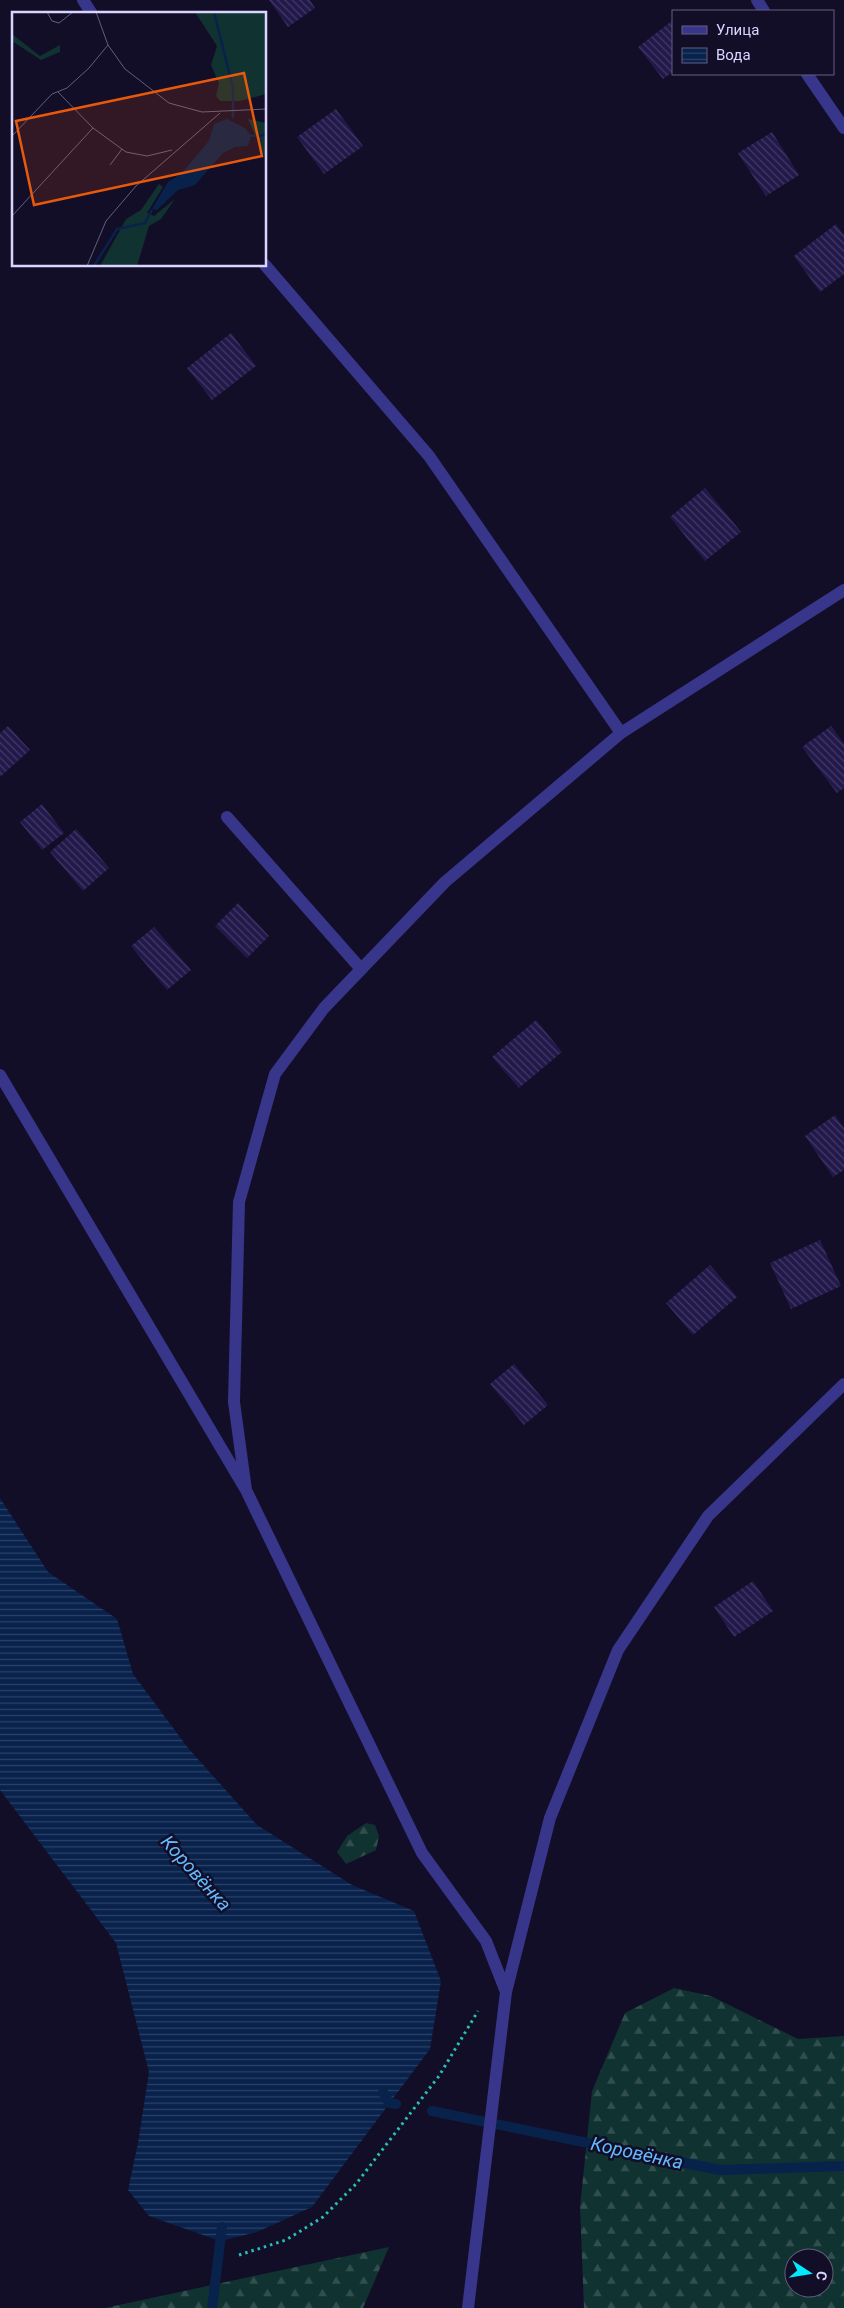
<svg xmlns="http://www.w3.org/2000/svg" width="844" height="2308" font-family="Roboto,sans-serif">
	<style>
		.forest { fill: url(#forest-firs); fill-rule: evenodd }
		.water { fill: url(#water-rules) }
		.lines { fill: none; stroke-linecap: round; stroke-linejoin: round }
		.stream { stroke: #09224c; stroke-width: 10 }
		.building { fill: url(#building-back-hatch) }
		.path { stroke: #28c0b5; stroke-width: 3; stroke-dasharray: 2.5 4; stroke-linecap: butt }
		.lane { stroke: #38368a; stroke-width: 12 }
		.street { stroke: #38368a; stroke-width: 12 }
		.labels { text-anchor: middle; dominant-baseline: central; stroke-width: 5; stroke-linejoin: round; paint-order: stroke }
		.water-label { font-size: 19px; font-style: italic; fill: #63b9ff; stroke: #120e28 }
		.inset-river { fill: none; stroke: #09224c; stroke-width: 2.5 }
		.inset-road { fill: none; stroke: #625e7e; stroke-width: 1 }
		.view { fill: #e8590c; fill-opacity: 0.15; stroke: #e8590c; stroke-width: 2.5 }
		.inset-edge { fill: none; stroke: #d9d5ff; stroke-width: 2.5 }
	</style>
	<defs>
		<pattern id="forest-firs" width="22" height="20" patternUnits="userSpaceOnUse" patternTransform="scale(1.25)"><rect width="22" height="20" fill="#103230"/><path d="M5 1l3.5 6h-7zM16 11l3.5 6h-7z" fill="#324f4f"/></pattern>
		<pattern id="water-rules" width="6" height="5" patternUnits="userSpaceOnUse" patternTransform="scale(1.25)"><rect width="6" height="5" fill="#09224c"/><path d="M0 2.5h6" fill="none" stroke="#2c4167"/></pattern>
		<pattern id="building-back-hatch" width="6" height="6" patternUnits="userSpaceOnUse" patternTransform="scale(1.25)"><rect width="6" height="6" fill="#22194a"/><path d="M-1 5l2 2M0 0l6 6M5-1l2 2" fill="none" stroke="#423a65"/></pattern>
	</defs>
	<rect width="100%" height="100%" fill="#120e28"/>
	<!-- forest -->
	<path class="forest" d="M 366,1823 L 375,1825 L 379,1836 L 376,1850 L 346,1864 L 337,1852 L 347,1836 Z
		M 674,1988 L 711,1996 L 798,2039 L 844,2036 L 844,2308 L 584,2308 L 580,2207 L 592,2091 L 625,2013 ZM 794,2258 L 824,2258 L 824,2288 L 794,2288 Z
		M 389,2247 L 363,2308 L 105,2308 Z"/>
	<!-- water -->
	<path class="water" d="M 0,1498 L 48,1572 L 117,1619 L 133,1674 L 188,1748 L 257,1825 L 352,1885 L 414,1911 L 441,1981 L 430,2049 L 312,2207 L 257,2232 L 220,2241 L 149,2216 L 128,2190 L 138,2143 L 149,2072 L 116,1943 L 0,1790 Z"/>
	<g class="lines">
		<!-- stream -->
		<path class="stream" d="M 383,2092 L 389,2103 L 396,2104
			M 432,2111 L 720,2170 L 844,2166
			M 212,2308 L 222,2227"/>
	</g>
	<!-- building -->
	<path class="building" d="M 269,0 L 310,0 L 315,8 L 288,27 Z
		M 673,20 L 673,72 L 663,79 L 638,47 Z
		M 336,109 L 363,146 L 324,174 L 297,137 Z
		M 772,132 L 799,175 L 766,196 L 738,153 Z
		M 836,224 L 844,235 L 844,274 L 820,292 L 794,256 Z
		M 231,333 L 256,366 L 212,400 L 187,368 Z
		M 705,488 L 741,532 L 705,561 L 670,517 Z
		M 8,726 L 30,750 L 0,777 L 0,733 Z
		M 831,726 L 844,744 L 844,788 L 837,793 L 802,747 Z
		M 42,804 L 64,833 L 42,850 L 20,822 Z
		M 76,829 L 109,868 L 83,891 L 50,852 Z
		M 238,903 L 269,936 L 247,958 L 215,926 Z
		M 154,927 L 191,970 L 167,990 L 131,946 Z
		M 536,1020 L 562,1052 L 519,1088 L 492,1057 Z
		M 835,1115 L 844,1128 L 844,1170 L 833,1177 L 805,1136 Z
		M 820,1240 L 841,1286 L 791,1309 L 770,1263 Z
		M 710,1265 L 737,1297 L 693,1335 L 666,1303 Z
		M 514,1364 L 548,1405 L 524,1425 L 490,1384 Z
		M 753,1581 L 773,1611 L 734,1637 L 714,1607 Z"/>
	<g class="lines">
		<!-- path -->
		<path class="path" d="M 239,2255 L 286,2240 L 323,2217 L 356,2184 L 439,2076 L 478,2011"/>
		<!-- lane -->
		<path class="lane" d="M 227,817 L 361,969"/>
		<!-- street -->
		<path class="street" d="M 83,0 L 92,14
			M 757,0 L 764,11
			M 807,74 L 844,128
			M 265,265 L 429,456 L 621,733
			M 0,1075 L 246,1490 L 422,1853 L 486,1941 L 506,1992
			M 246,1490 L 234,1402 L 239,1202 L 275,1074 L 324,1008 L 445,882 L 621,733 L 844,590
			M 468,2308 L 506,1992 L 550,1818 L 618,1650 L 708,1516 L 844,1384"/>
	</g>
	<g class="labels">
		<!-- water labels -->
		<g class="water-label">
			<text transform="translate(196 1873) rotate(48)">Коровёнка</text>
			<text transform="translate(637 2153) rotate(12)">Коровёнка</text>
		</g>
	</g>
	<!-- overview -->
	<g transform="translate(12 12)">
		<rect width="254" height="254" fill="#120e28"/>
		<path d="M 183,0 L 254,0 L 254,82 L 228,89 L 208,89 L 204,84 L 207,71 L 199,53 L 205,34 ZM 0,22 L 28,44 L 48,33 L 48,40 L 29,48 L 0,29 ZM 236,107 L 254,111 L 254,147 ZM 147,172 L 151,175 L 135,201 L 142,204 L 163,187 L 149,207 L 137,214 L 125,254 L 88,254 L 114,207 L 129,198 Z" fill="#103230"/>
		<path d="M 215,107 L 233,116 L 239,124 L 236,134 L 223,135 L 211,141 L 183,173 L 166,178 L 145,198 L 140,197 L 156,170 L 169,162 L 197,129 L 202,112 Z" fill="#09224c"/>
		<path class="inset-river" d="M 202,0 L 221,76 L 221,106M 237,124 L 254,123M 82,254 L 105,217 L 133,211 L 140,198"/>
		<path class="inset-road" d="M 35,0 L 40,9 L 47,11 L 61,0M 84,0 L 96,33 L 113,57 L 157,91 L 190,100 L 254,97M 46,80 L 81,116 L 114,140 L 135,144 L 160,138M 0,124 L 40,82 L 55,76 L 77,56 L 96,33M 98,153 L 110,137M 0,204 L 81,116M 75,254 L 94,209 L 124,174 L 208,101"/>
		<path class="view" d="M 232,61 L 250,144 L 22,193 L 4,109 Z"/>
		<rect width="254" height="254" class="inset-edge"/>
	</g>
	<!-- legend -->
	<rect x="672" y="10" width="162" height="65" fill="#120e28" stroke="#625e7e"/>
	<rect x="682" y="26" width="25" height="8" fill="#38368a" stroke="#625e7e"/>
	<text x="716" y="35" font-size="15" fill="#d9d5ff">Улица</text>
	<rect x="682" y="48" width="25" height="15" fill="url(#water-rules)" stroke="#625e7e"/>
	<text x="716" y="60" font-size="15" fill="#d9d5ff">Вода</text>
	<!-- north arrow -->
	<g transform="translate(809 2273) rotate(102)"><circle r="24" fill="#120e28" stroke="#625e7e"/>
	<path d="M0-4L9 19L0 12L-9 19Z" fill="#01e9ff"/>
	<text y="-8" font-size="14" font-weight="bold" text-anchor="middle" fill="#d9d5ff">С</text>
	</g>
</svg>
